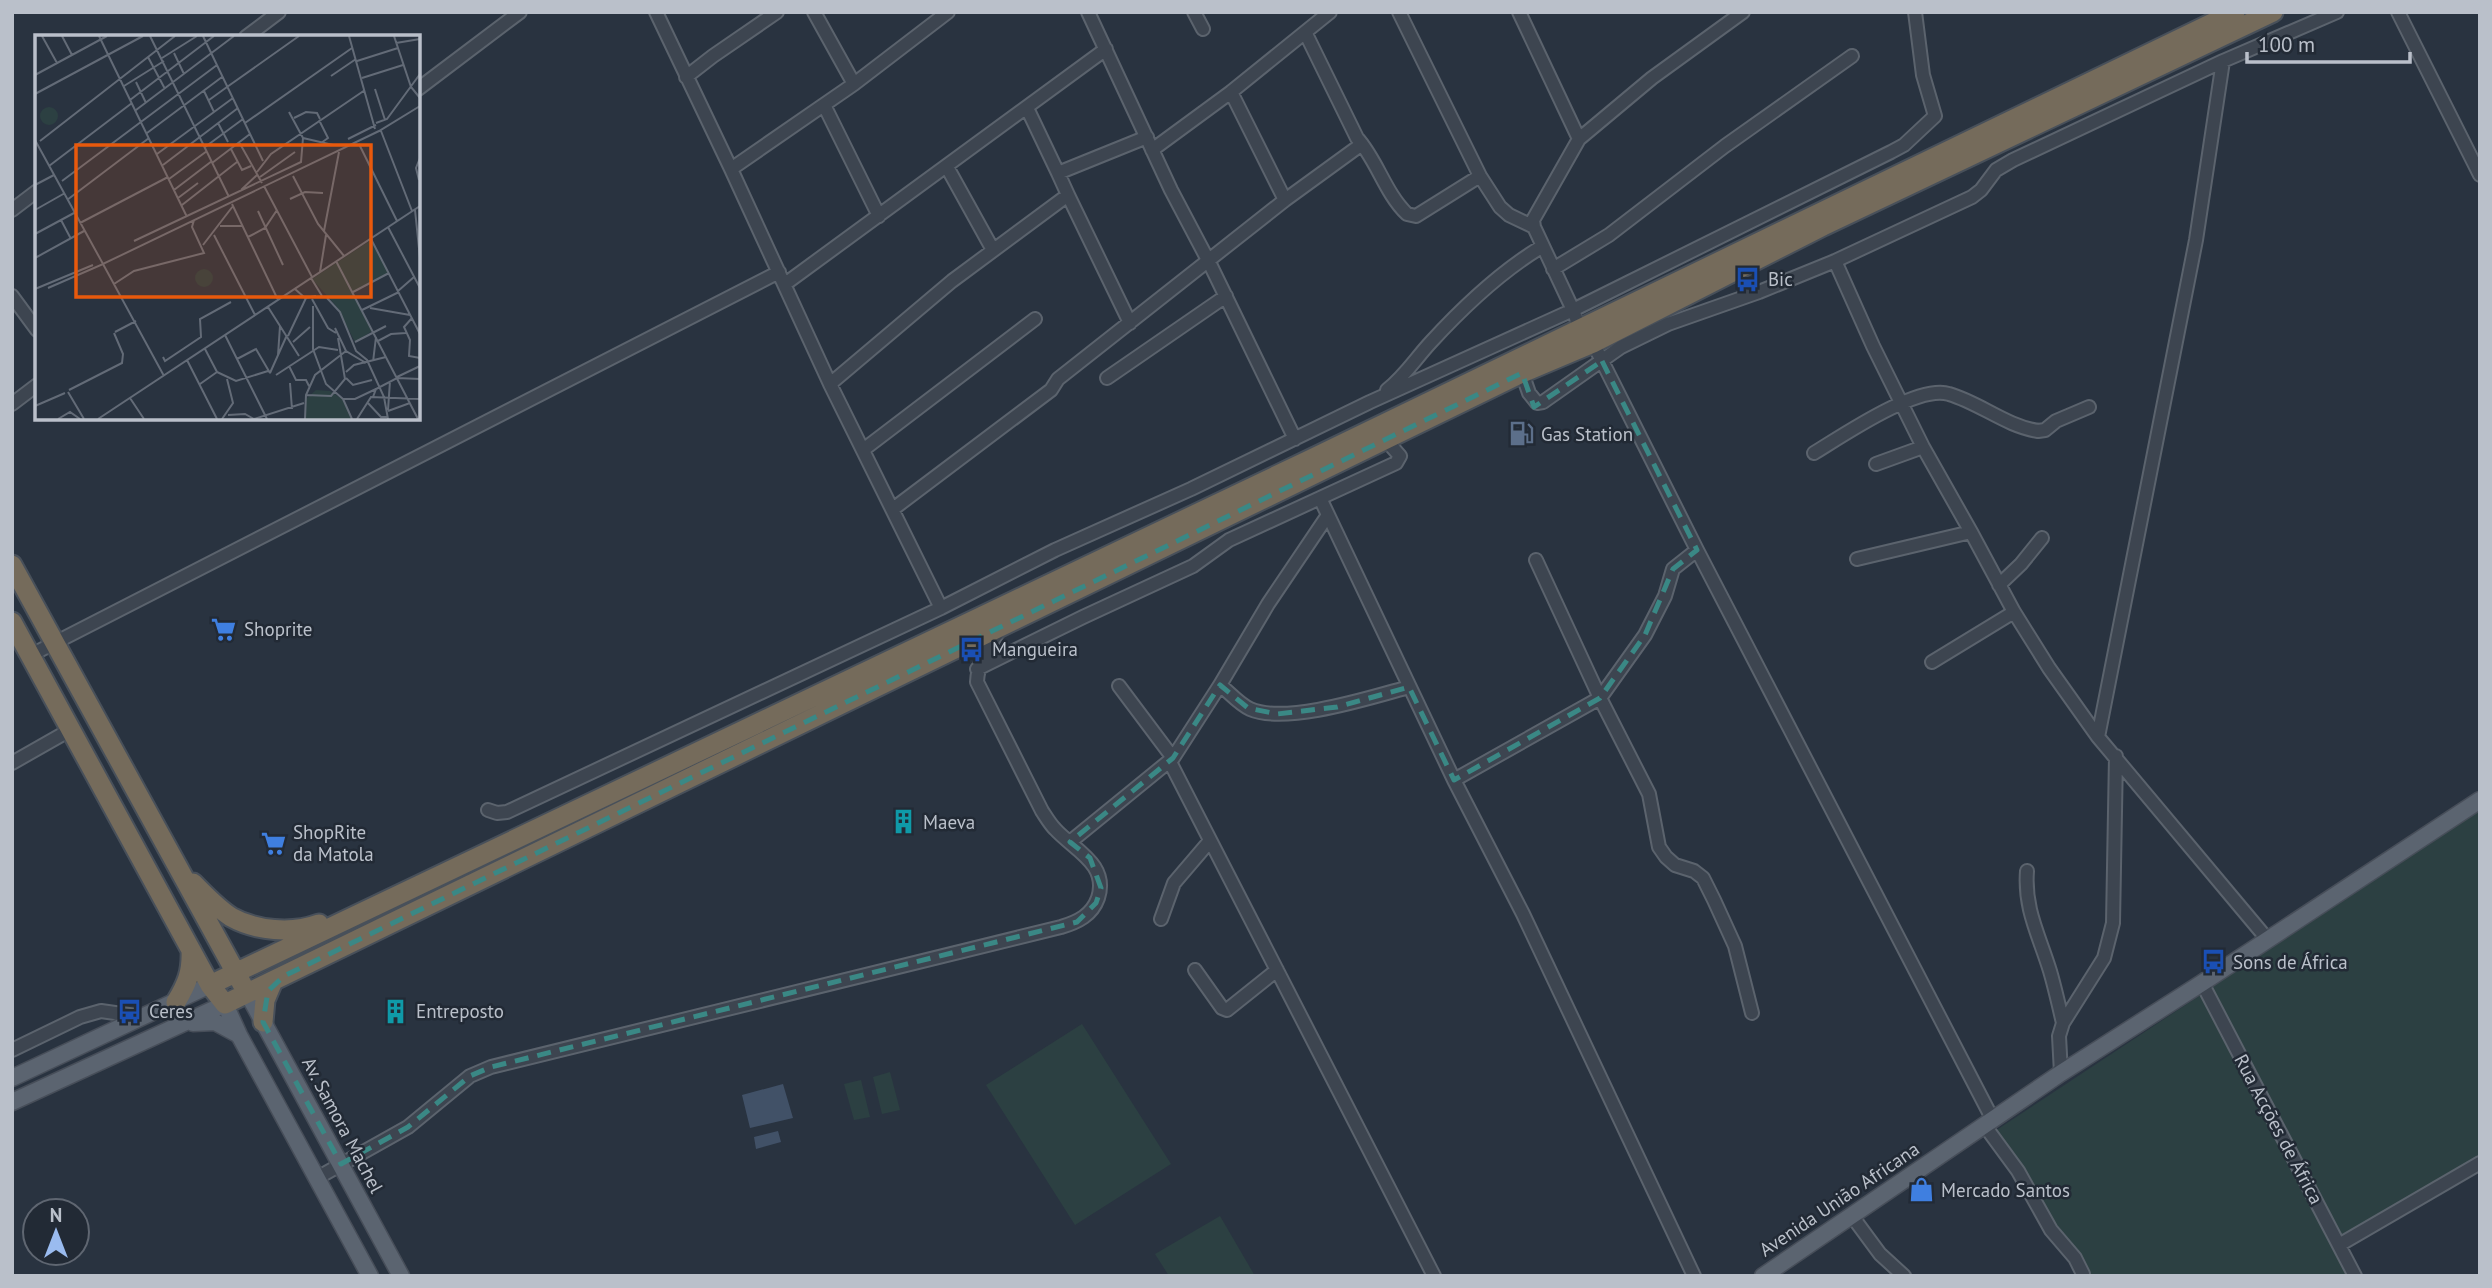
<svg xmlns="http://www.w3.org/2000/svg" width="2492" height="1288" font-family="'PT Sans',sans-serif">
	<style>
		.green { fill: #2c4042 }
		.water { fill: #415167 }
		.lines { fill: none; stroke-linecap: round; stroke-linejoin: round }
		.minor-casing { stroke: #5b636d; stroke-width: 16 }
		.major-casing { stroke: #474e59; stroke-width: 19 }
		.highway-casing { stroke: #48505a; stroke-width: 23 }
		.minor { stroke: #3d4550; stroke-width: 12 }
		.major { stroke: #5b6470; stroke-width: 16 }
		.highway { stroke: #756b5b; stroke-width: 19 }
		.marked { fill: none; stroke: #3a8885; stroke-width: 5; stroke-dasharray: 14 9; stroke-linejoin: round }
		.labels { text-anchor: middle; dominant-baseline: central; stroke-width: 5; stroke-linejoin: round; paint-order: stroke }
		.poi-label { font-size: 19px; fill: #bac0ca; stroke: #222a35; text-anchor: start }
		.street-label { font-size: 19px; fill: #bac0ca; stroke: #222a35 }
		.inset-road { fill: none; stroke: #636b77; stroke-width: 2 }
		.view { fill: #e8590c; fill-opacity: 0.15; stroke: #e8590c; stroke-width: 3.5 }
		.inset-edge { fill: none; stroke: #bac0ca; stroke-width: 3.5 }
	</style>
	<rect width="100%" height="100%" fill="#293340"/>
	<!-- green -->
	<path class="green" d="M 2480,810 L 2480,1172 L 2353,1231 L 2341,1239 L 2359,1276 L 2088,1276 L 1992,1133 Z
		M 1082,1024 L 1171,1164 L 1075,1225 L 986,1085 Z
		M 890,1072 L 900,1110 L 882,1114 L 873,1077 Z
		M 861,1080 L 870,1117 L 854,1120 L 844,1084 Z
		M 1220,1216 L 1255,1276 L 1169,1276 L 1155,1254 Z"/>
	<!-- water -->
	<path class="water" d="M 783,1084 L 793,1118 L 750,1128 L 742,1095 Z
		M 778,1131 L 781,1142 L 756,1149 L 754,1137 Z"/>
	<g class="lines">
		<defs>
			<path id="minor" d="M 656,12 L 731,169 L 830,384 L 941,608
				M 814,12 L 854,84
				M 1088,12 L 1171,190 L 1209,262 L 1295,439
				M 1194,12 L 1203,29
				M 1399,12 L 1480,176 L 1500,207 L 1509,215 L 1534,227
				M 1519,12 L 1579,139
				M 2398,12 L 2480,175
				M 1306,34 L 1357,138 C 1377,160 1385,193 1407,214 L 1416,216 L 1480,176
				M 246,37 L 279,12
				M 686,77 L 713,56 L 777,12
				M 418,89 L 520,12
				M 1231,92 L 1285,200
				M 824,105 L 879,216
				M 1027,108 L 1058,173
				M 1152,150 L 1231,92 L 1330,12
				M 947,167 L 993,250
				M 731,169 L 854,84 L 948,12
				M 1068,195 L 1130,323
				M 12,210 L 37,191
				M 1835,261 L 1873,346 L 1923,447 L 1971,532 L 2014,612 L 2049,668 L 2098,737 L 2268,940
				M 1553,269 L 1609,235 L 1725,146 L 1852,56
				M 785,284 L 1106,49
				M 12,296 L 37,330
				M 1580,329 L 1573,310 L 1534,227 L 1533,220 L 1537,213 L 1579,139 L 1652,78 L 1743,12
				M 1593,343 L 1697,550 L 1993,1120
				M 1522,373 L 1529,393 L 1537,403 L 1543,402 L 1621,347 L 1668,324 L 1759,292 L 1835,261 L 1972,197 L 1981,190 L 1996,170 L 2013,160 L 2223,61 L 2337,12
				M 1107,378 L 1226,296
				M 830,384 L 952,281 L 1068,195 L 1058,173 L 1147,137
				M 1387,390 C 1405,376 1416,358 1431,342 C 1465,305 1501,271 1543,246
				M 12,404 L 37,385
				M 863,450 L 1035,319
				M 1814,453 C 1842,436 1918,384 1949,394 C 1980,403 2006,426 2038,431 L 2045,430 L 2056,421 L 2089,407
				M 1876,464 L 1923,447
				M 1320,498 L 1454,780 L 1523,914 L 1694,1276
				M 893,509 L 1051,390 L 1058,379 L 1285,200 L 1362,144
				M 1857,559 L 1971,532
				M 1536,560 L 1600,698 L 1649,794 L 1659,847 L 1666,857 L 1675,865 L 1694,871 L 1703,878 L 1714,900 L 1735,946 L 1752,1013
				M 1999,585 L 2021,564 L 2042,538
				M 31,655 L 779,272
				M 1932,662 L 2014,612
				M 977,669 L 1083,617 L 1193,566 L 1229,540 L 1396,463 L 1400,456 L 1386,440
				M 1220,685 C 1230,693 1239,704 1250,709 C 1286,725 1372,697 1409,687
				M 1119,686 L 1173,758
				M 2098,737 L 2196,240 L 2223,61
				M 1170,762 L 1434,1276
				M 12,763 L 70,730
				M 1454,780 L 1600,698 L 1645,635 L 1665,596 L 1673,569 L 1697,550
				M 488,810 L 497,813 L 507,812 L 941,608 L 1055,550 L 1191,489 L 1370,402 L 1573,310 L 1891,152 L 1904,145 L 1935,116 L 1923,75 L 1915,12
				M 1070,842 L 1173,758 L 1220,685 L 1268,604 L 1328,515
				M 2027,871 C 2024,909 2039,935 2050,971 C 2055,988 2059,1006 2063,1023
				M 1161,919 L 1174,883 L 1209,842
				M 1195,970 L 1222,1008 L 1227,1010 L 1277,970
				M 2202,983 L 2355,1276
				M 12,1050 L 80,1017 L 101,1011 L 143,1017
				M 2061,1073 L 2059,1036 L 2063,1023 L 2104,958 L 2113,923 L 2116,756
				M 1985,1126 L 2018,1171 L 2051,1230 L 2075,1258 L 2083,1274
				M 317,1178 L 408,1127 L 470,1076 L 491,1067 L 1061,927 C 1078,922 1092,915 1098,898 C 1109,864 1074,850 1055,829 C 1050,824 1046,817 1042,811 L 977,682 C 978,660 989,647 1000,629
				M 1852,1216 L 1880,1254 L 1904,1276
				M 2339,1245 L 2480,1163"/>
			<path id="major" d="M 248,994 L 401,1276
				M 193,1023 L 215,1022 L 239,1035
				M 12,1078 L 210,985
				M 12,1102 L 225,1004 L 239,1035 L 370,1276
				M 1763,1276 L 2061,1073 L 2202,983 L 2480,800"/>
			<path id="highway" d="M 12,565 L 242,984
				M 12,622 L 210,985 L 225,1004 L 1522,373 L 1593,343 L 1823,226 L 2273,12
				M 193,883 C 205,895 217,908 231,917 C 256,931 292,934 319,924
				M 210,985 L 1309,460 L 2235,12
				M 176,1002 C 187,984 192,972 191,950
				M 263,1022 L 265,1000 L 273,981"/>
		</defs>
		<!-- minor casing -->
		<use href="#minor" class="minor-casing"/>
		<!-- major casing -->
		<use href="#major" class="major-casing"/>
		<!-- highway casing -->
		<use href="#highway" class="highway-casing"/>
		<!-- minor -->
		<use href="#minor" class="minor"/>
		<!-- major -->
		<use href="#major" class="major"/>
		<!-- highway -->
		<use href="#highway" class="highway"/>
	</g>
	<!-- marked area -->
	<path class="marked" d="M 1602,361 L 1697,550 L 1673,569 L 1645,635 L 1600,698 L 1454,780 L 1409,687 L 1337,707 L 1277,714 L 1248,708 L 1220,685 L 1173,758 L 1070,842 L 1090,858 L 1101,888 L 1096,903 L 1077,922 L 491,1067 L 470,1076 L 408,1127 L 341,1164 L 263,1022 L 268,991 L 284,976 L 1522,373 L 1534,407 Z"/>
	<!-- icons -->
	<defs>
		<symbol id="bus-bare" viewBox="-9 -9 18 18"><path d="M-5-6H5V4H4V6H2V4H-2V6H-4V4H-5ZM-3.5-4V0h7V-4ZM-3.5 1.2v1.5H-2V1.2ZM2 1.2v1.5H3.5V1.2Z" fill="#1a4fb4" stroke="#222a35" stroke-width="2.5" paint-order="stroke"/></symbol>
		<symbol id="fuel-bare" viewBox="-9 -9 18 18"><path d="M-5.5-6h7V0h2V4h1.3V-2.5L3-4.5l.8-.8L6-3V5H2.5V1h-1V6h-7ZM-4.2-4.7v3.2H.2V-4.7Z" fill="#5c6f8a" stroke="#222a35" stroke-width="2.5" paint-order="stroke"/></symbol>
		<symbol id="supermarket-bare" viewBox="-9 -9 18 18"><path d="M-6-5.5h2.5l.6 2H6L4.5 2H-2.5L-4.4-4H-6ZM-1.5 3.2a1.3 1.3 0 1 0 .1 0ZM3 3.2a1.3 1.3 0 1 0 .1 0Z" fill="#3f7fe0" stroke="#222a35" stroke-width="2.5" paint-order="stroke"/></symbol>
		<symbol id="building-bare" viewBox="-9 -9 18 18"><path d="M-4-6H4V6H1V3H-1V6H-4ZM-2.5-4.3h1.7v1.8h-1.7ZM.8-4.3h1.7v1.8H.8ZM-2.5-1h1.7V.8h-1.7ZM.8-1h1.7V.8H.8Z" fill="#0f9aa8" stroke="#222a35" stroke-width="2.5" paint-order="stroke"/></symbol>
		<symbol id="shop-bare" viewBox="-9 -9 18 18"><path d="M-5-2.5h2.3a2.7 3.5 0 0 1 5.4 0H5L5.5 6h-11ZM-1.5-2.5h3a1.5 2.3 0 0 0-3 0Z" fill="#3f7fe0" stroke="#222a35" stroke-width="2.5" paint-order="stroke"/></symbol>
	</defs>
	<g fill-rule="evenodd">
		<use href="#bus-bare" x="1730" y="262" width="35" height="35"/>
		<use href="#fuel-bare" x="1504" y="416" width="35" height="35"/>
		<use href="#supermarket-bare" x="206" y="612" width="35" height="35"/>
		<use href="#bus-bare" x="954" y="632" width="35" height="35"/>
		<use href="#building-bare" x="886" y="804" width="35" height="35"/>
		<use href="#supermarket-bare" x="256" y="826" width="35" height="35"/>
		<use href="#bus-bare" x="2196" y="944" width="35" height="35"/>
		<use href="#bus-bare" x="112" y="994" width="35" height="35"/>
		<use href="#building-bare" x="378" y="994" width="35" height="35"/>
		<use href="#shop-bare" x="1904" y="1172" width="35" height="35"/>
	</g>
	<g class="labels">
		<!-- poi labels -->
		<g class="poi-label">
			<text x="1768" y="279">Bic</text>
			<text x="1541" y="434">Gas Station</text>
			<text x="244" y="629">Shoprite</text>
			<text x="992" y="649">Mangueira</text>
			<text x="923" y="822">Maeva</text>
			<text x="293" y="832">ShopRite<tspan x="293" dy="22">da Matola</tspan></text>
			<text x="2233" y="962">Sons de África</text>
			<text x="149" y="1011">Ceres</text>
			<text x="416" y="1011">Entreposto</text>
			<text x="1941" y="1190">Mercado Santos</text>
		</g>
		<!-- street labels -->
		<g class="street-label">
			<text transform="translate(343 1125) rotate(62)">Av. Samora Machel</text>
			<text transform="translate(2279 1129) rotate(62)">Rua Acções de África</text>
			<text transform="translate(1839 1199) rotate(-34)">Avenida União Africana</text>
		</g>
	</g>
	<!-- overview -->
	<g transform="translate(35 35)">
		<rect width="385" height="385" fill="#293340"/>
		<path d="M5 81a9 9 0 1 1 18 0a9 9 0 1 1-18 0ZM 336,205 L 354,237 L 318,257 L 337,296 L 320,307 L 302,272 L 277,244 ZM160 243a9 9 0 1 1 18 0a9 9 0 1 1-18 0ZM 281,355 L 295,356 L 307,364 L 317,384 L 270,384 L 271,364 Z" fill="#2c4042"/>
		<path class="inset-road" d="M 7,1 L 22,28M 27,1 L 37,20M 64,1 L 152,182M 115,1 L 194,162M 168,1 L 228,126M 314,1 L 340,94M 359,1 L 376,52 L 385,63M 361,8 L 385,4M 139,18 L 149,39M 113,22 L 130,54M 127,23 L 162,1M 322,26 L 363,13M 0,40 L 72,1M 296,41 L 321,24M 327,43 L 368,30M 101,47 L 111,68M 89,51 L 129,26M 192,52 L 264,1M 340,54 L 350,85M 169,56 L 179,77M 0,59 L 108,1M 95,65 L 179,1M 174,65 L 192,52M 101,75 L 199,1M 259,83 L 271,77 L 282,78 L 285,84M 284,85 L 293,103 L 286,108M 183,88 L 193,107M 210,88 L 317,13M 341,88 L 352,84 L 385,39M 346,96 L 377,176M 112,98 L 187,42M 268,103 L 298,110M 313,104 L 341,90M 0,105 L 68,229 L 344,96 L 385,71M 5,106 L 140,1M 204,107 L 227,148M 324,109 L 362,186M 170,112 L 208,84M 196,114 L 207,135 L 216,131M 122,119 L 198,63M 177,128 L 215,99M 128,130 L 203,73M 14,131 L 97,68M 222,137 L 236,119 L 330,55M 258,141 L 283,189 L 309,221M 225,142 L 260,117M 134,144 L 172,116M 384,145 L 381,133 L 385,123M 27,146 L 182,30M 0,150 L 19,140M 229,151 L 277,242M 139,155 L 177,126M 206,155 L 223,139M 143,163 L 163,148M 255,164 L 270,157 L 288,158M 32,165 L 114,103M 197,169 L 243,265M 147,170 L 202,127M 0,175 L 30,158M 380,175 L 385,223M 223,176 L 248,230M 26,185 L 36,204M 45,188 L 133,142M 185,191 L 208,191M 353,192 L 385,253M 289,196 L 304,117M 0,199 L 39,178M 179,200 L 220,280M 213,202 L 230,193 L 242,175M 336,204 L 385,299M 99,206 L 266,127 L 268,103 L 254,77M 168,210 L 198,171M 0,223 L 49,196M 301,226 L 383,384M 285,237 L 291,200M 276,243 L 287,261M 79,249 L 99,236 L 169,218 L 157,192 L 159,185M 13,253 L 68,229 L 129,341M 0,254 L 58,230M 260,254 L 270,263 L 281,261M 363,256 L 379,242M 318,257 L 354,238M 292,263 L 305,277 L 321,316 L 332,325 L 349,362 L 353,384M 277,264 L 293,293 L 301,298M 278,271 L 278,314 L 291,349 L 308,364 L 320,364 L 341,354M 233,272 L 264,321M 335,273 L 375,280M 327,275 L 364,257M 377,283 L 369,292 L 375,305 L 374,321 L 385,323M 300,293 L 311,316 L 331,328M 80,297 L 101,286M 190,300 L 232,384M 253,301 L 271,263M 343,306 L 356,299 L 371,298M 258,307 L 275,292M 320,307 L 351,291M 243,320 L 245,291M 128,322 L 130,326 L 166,302 L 165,284 L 196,267M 202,324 L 221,314 L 235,338M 152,325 L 182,384M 338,327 L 341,302M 254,331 L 261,345 L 271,345 L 274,351M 182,337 L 201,346 L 233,336M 311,337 L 319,330 L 351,322M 235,338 L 252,300M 241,340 L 284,312 L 303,315M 362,342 L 385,331M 311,343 L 318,350 L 337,345M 255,348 L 257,374M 165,349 L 182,337 L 170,314M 34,355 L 87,328 L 88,319 L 79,298M 33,357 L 49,384M 271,360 L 296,361 L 310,344 L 303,303M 338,362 L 341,354 L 362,343 L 385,344M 95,363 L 109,384M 308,364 L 317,384M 332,367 L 346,382 L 353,382M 0,371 L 30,358M 353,375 L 355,346M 353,376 L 375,368M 193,380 L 210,379 L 219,384 L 269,368M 23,384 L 35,377 L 45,384M 63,384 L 385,171M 187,384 L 198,368 L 192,344M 270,384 L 271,360 L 280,340 L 311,316M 322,384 L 336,362 L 385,364"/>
		<path class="view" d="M 41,110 L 336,110 L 336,262 L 41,262 Z"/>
		<rect width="385" height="385" class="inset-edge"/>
	</g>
	<!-- border -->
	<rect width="2492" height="1288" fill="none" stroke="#bac0ca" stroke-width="28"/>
	<!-- north arrow -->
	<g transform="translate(56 1232)"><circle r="33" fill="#222a35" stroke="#5f6671" stroke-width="2"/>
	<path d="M0-5L12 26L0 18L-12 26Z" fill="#9abbef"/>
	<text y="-10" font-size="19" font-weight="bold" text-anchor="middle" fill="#bac0ca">N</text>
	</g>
	<!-- scale -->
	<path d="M2247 52v10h163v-10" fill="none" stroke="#bac0ca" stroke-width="3.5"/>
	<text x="2258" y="52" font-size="21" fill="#bac0ca" stroke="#222a35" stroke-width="5" paint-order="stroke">100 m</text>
</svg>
